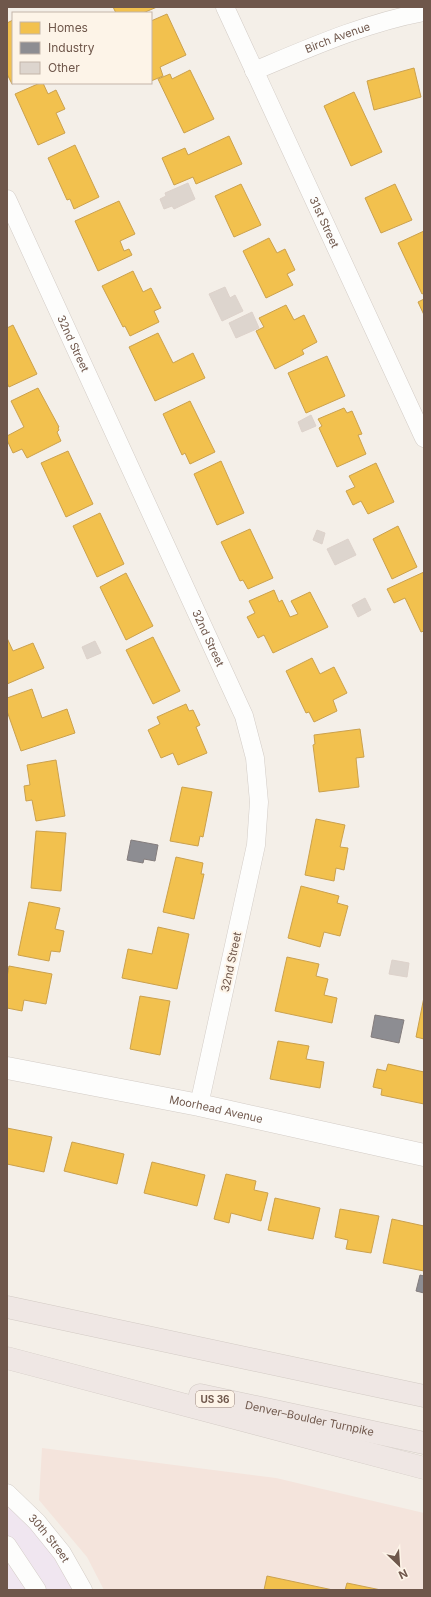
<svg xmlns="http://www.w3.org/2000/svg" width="431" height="1597" font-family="Inter,sans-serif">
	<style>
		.commercial { fill: #f4e4dc }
		.education { fill: #f0e6f0 }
		.homes { fill: #f2c14e; stroke: #cba14d }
		.industry { fill: #8d8d92; stroke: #847d7d }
		.building { fill: #ddd5ce; stroke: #ddd2cb }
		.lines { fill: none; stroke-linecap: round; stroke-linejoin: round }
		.minor-casing { stroke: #d3ccc6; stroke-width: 19 }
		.tertiary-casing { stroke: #d3ccc6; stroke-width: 23 }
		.motorway-casing { stroke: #d3cbc5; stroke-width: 23 }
		.minor { stroke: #fdfdfc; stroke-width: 18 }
		.tertiary { stroke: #fdfdfc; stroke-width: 22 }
		.motorway { stroke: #efe7e4; stroke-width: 22 }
		.labels { text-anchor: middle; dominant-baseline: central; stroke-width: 4; stroke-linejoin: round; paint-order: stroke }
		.shield { fill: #fdf4e8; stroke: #9a867a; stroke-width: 1 }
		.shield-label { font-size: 10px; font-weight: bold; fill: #6f574b }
		.street-label { font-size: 11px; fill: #6f574b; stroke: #fdf4e8 }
	</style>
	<rect width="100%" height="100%" fill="#f4efe8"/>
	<!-- commercial -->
	<path class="commercial" d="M 42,1448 L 276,1478 L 424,1513 L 424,1590 L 104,1590 L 87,1557 L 39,1500 Z"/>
	<!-- education -->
	<path class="education" d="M 7,1485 L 88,1590 L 7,1590 Z"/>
	<!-- homes -->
	<path class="homes" d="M 113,7 L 157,7 L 143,13 L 116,13 Z
		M 167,14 L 186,55 L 160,67 L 163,76 L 151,81 L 151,21 Z
		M 13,20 L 13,83 L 14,83 L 12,84 L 7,74 L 7,23 Z
		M 414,68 L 421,97 L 374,110 L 367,81 Z
		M 190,70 L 214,119 L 184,133 L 158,79 L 170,74 L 172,79 Z
		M 40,83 L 43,83 L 48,94 L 56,90 L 65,109 L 56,113 L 65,133 L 38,145 L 15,94 Z
		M 354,92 L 382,152 L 351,166 L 324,106 Z
		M 229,136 L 242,164 L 196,184 L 193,177 L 174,185 L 162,158 L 185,148 L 188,155 Z
		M 75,145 L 99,197 L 74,209 L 70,199 L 67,200 L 48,158 Z
		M 241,184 L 261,225 L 234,237 L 215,196 Z
		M 395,184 L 412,220 L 381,233 L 365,198 Z
		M 119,201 L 135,234 L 120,241 L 124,251 L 129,249 L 132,255 L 98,271 L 75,221 Z
		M 424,231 L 424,293 L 422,294 L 398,243 Z
		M 269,238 L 277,253 L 285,249 L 295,270 L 287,274 L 293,285 L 266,298 L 243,251 Z
		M 133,271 L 143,292 L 151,288 L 161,308 L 154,311 L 159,322 L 130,336 L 125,326 L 123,327 L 102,286 Z
		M 424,299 L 424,315 L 418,302 Z
		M 286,305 L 294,320 L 304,315 L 317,342 L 302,350 L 304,354 L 275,369 L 256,331 L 264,327 L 259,318 Z
		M 13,325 L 37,374 L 9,387 L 7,383 L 7,328 Z
		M 158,333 L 173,363 L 193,353 L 205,378 L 155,401 L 129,347 Z
		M 327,356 L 345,396 L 306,413 L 288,373 Z
		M 38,388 L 59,427 L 58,428 L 59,430 L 57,432 L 61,441 L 27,458 L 22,449 L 13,453 L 7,440 L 7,436 L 24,427 L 11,401 Z
		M 190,401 L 215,452 L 190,464 L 185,453 L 182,455 L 163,414 Z
		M 344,408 L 347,413 L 352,411 L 362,434 L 358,435 L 366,454 L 337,467 L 319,428 L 322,426 L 318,419 Z
		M 68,451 L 93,504 L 66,517 L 41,463 Z
		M 221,461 L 244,513 L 217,525 L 194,474 Z
		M 376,463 L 394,502 L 368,514 L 361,501 L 353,505 L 346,491 L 355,487 L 349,476 Z
		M 100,513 L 124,564 L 97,577 L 73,526 Z
		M 398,526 L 417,567 L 392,579 L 373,539 Z
		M 250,529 L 273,578 L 248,589 L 243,580 L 240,581 L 221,542 Z
		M 424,572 L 424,631 L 421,632 L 405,598 L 394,603 L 387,589 Z
		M 126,573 L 153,626 L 126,640 L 100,587 Z
		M 274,590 L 279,602 L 282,600 L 290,617 L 298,614 L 291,601 L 310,592 L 328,627 L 273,653 L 264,635 L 258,638 L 247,617 L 255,613 L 249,601 Z
		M 153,637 L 180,691 L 153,704 L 126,650 Z
		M 7,638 L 13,651 L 33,643 L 44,668 L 7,684 Z
		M 312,658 L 320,674 L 334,667 L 347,693 L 333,700 L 337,711 L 314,722 L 309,712 L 306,713 L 286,671 Z
		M 32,689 L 42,718 L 67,709 L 75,733 L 21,751 L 7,711 L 7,698 Z
		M 186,704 L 189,711 L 193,710 L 200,725 L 196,727 L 207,753 L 178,765 L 173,753 L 161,758 L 148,730 L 160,724 L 157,717 Z
		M 360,729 L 364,757 L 356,758 L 359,787 L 319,792 L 313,745 L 315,744 L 314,735 Z
		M 56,760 L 65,816 L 36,821 L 32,800 L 26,801 L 24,786 L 30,785 L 27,765 Z
		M 182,787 L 212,792 L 203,837 L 200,836 L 198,846 L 170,841 Z
		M 316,819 L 345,825 L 340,847 L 348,848 L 344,870 L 336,868 L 334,881 L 305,875 Z
		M 36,831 L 66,833 L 61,891 L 31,888 Z
		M 176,857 L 203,863 L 201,874 L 204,874 L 194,919 L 163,912 Z
		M 301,886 L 339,896 L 337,903 L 348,906 L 340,936 L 324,932 L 320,947 L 288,938 Z
		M 29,902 L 60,908 L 55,929 L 64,931 L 60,952 L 51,951 L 49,961 L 18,955 Z
		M 158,927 L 189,934 L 177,989 L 122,978 L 128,949 L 152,954 Z
		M 287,957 L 319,964 L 316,976 L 328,979 L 324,995 L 337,998 L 332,1023 L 275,1011 Z
		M 9,966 L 52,974 L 46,1004 L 24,1000 L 22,1011 L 7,1008 L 7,977 Z
		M 140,996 L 170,1001 L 160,1055 L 130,1049 Z
		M 424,997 L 424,1039 L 416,1037 Z
		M 278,1041 L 309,1046 L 306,1059 L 324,1062 L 320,1088 L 270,1079 Z
		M 388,1064 L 424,1072 L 424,1104 L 381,1095 L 382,1089 L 373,1087 L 377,1069 L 386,1071 Z
		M 7,1128 L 52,1137 L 44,1172 L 7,1164 Z
		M 72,1142 L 124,1154 L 117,1184 L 64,1171 Z
		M 152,1162 L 205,1175 L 197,1206 L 144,1193 Z
		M 226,1174 L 256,1181 L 254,1190 L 268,1193 L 261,1221 L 231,1213 L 229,1223 L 214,1219 Z
		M 275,1198 L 320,1208 L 313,1239 L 268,1230 Z
		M 340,1209 L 379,1216 L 371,1253 L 346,1249 L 348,1240 L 335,1237 Z
		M 392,1219 L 424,1226 L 424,1271 L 383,1263 Z
		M 267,1576 L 333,1590 L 264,1590 Z
		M 347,1583 L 381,1590 L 345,1590 Z"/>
	<!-- industry -->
	<path class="industry" d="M 131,840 L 158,845 L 155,861 L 144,859 L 143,863 L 127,860 Z
		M 375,1015 L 404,1020 L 399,1043 L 371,1037 Z
		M 420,1275 L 424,1276 L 424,1293 L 416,1291 Z"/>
	<!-- building -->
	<path class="building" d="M 188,183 L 195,199 L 174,209 L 172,206 L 164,209 L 160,199 L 166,196 L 165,193 Z
		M 225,287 L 230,298 L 235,295 L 243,311 L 222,321 L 209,294 Z
		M 252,312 L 259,328 L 236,338 L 229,323 Z
		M 311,415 L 316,426 L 302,432 L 298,422 Z
		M 317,530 L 325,533 L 322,544 L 313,540 Z
		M 348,539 L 356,555 L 335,565 L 327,549 Z
		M 365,598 L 371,610 L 358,617 L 352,605 Z
		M 95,641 L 101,653 L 87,659 L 82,647 Z
		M 392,960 L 409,963 L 407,977 L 389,974 Z"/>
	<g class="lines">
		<defs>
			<g id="minor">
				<path id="s1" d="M 225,7 L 424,438"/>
				<path id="s2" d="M 254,71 C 309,48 365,23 424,12"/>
				<path id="s3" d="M 7,199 L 244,716 L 255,758 L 259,802 L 256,845 L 199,1105"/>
				<path id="s4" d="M 7,1493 L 37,1522 L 62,1553 L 83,1590"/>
				<path d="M 7,1545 L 37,1590"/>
			</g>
			<g id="tertiary">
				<path id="s5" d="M 7,1068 L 199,1105 L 424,1155"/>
			</g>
			<g id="motorway">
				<path d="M 7,1307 L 424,1396"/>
				<path d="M 7,1358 L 424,1468"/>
				<path id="s6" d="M 200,1395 L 424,1443"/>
			</g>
		</defs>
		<!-- minor casing -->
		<use href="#minor" class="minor-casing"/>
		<!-- tertiary casing -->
		<use href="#tertiary" class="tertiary-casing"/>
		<!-- motorway casing -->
		<use href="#motorway" class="motorway-casing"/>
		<!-- minor -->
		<use href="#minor" class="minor"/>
		<!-- tertiary -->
		<use href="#tertiary" class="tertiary"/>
		<!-- motorway -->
		<use href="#motorway" class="motorway"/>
	</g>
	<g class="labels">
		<!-- shield labels -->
		<rect class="shield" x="196" y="1391" width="38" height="16" rx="3"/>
		<g class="shield-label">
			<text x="215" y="1399">US 36</text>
		</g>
		<!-- street labels -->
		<g class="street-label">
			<text stroke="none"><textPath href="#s2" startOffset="90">Birch Avenue</textPath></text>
			<text stroke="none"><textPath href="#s1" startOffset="237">31st Street</textPath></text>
			<text stroke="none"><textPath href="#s3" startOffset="159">32nd Street</textPath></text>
			<text stroke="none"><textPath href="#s3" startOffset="483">32nd Street</textPath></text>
			<text transform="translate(231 962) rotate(-78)">32nd Street</text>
			<text stroke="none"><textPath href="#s5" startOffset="213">Moorhead Avenue</textPath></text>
			<text stroke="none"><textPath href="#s6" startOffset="112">Denver–Boulder Turnpike</textPath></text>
			<text stroke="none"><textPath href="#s4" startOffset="62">30th Street</textPath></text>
		</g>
	</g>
	<!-- border -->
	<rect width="431" height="1597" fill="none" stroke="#6f574b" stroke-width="16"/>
	<!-- legend -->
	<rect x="12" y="12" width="140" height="72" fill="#fdf4e8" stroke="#c4b5a9"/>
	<rect x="20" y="22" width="20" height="12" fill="#f2c14e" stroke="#c4b5a9"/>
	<text x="48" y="32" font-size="12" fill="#6f574b">Homes</text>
	<rect x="20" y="42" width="20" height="12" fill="#8d8d92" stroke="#c4b5a9"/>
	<text x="48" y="52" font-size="12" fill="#6f574b">Industry</text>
	<rect x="20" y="62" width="20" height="12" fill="#ddd5ce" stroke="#c4b5a9"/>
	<text x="48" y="72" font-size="12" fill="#6f574b">Other</text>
	<!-- north arrow -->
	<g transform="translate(399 1565) rotate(155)" stroke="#fdf4e8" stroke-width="3" paint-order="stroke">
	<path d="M0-3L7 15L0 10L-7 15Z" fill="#6f574b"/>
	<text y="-6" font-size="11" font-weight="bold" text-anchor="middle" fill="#6f574b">N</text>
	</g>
</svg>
